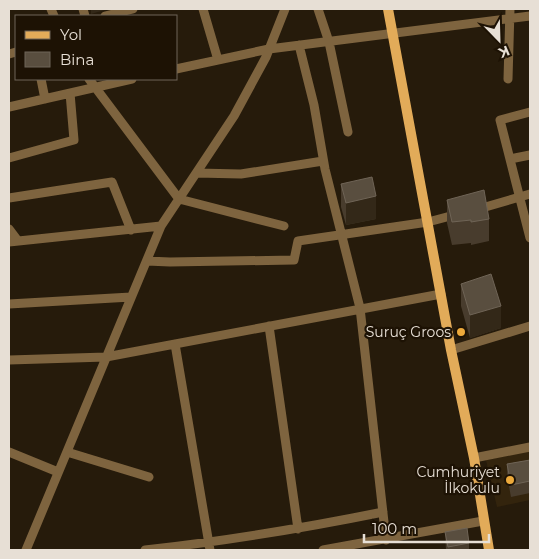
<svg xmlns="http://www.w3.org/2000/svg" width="539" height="559" font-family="Montserrat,sans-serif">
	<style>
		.built { fill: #33240d }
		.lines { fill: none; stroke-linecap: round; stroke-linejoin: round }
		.minor { stroke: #7e643f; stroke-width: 9 }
		.major { stroke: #e2ab59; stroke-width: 10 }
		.wall { fill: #483c2d }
		.shaded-wall { fill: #332818 }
		.building { fill: #594e3f; stroke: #6f6456 }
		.poi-dot { fill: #eca93b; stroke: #1d1204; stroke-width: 2 }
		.labels { text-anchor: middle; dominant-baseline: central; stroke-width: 4.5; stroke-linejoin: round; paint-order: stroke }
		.poi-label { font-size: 14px; fill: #e7dfd5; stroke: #1d1204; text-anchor: end }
	</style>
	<rect width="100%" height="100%" fill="#261b0b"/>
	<!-- built -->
	<path class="built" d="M 530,451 L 530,500 L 497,507 L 486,460 Z"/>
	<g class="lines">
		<!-- minor -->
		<path class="minor" d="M 51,9 L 54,16
			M 83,9 L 85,16
			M 203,9 L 218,60
			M 318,9 L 329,42 L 348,132
			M 105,16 L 133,9
			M 299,45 L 314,105 L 325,169 L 360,308 L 386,540
			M 9,54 L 16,52
			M 176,69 L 269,49 L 530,16
			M 41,79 L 45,99
			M 89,79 L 179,199 L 284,226
			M 508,79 L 510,9
			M 9,107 L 132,79
			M 530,112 L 500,120 L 530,238
			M 9,158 L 74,140 L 70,93
			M 510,159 L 530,155
			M 197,173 L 241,174 L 323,161
			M 9,198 L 112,182 L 131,230
			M 475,210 L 530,194
			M 9,229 L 18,241
			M 9,242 L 161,226
			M 147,261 L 170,262 L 294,260 L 298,241 L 428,222 L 458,214
			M 9,304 L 131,297
			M 269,326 L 298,529
			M 175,344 L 210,550
			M 451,350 L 530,326
			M 9,360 L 106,357 L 441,294
			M 9,452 L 58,472
			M 67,452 L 149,477
			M 474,458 L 530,447
			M 26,550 L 161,226 L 234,116 L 266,57 L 285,9
			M 145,550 C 225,541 304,528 383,512
			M 323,550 L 483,521"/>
		<!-- major -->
		<path class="major" d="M 388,9 L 451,350 L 474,458 L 489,550"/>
	</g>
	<!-- wall -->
	<path class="wall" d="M 341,184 L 376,219 L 346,225 L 341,207 Z
		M 447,200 L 489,219 L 489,241 L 471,245 L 471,243 L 452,245 L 447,223 Z
		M 461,284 L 501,328 L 470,338 L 461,306 Z
		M 530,460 L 530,493 L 511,497 L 507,476 L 507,464 Z
		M 445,532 L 469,543 L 469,550 L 446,550 Z"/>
	<!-- shaded-wall -->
	<path class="shaded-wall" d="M 91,9 L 108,9 L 91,14 Z
		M 376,196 L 376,219 L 346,225 L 346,203 Z
		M 501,306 L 501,328 L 470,338 L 470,315 Z"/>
	<!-- building -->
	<path class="building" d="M 372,177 L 376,196 L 346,203 L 341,184 Z
		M 484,190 L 489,219 L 471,222 L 471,220 L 452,222 L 447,200 Z
		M 491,274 L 501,306 L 470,315 L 461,284 Z
		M 530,460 L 530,481 L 511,485 L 507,464 Z
		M 467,528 L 469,543 L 448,547 L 445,532 Z"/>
	<!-- markers -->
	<g class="poi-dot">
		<circle cx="461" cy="332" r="5"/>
		<circle cx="510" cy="480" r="5"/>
	</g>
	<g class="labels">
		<!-- poi labels -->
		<g class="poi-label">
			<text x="451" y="332">Suruç Groos</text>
			<text x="500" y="472">Cumhuriyet<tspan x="500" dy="16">İlkokulu</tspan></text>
		</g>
	</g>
	<!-- border -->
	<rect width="539" height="559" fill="none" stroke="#e7dfd5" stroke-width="20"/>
	<!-- legend -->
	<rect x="15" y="15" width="162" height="65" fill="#1d1204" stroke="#6e6458"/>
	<rect x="25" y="31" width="25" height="8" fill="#e2ab59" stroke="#6e6458"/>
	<text x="60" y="40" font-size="15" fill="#e7dfd5">Yol</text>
	<rect x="25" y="52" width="25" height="15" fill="#594e3f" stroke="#6e6458"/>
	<text x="60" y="65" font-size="15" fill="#e7dfd5">Bina</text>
	<!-- north arrow -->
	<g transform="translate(499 40) rotate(157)" stroke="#1d1204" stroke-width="4" paint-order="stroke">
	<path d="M0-4L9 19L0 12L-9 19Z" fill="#e7dfd5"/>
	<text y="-8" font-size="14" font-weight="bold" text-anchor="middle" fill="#e7dfd5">K</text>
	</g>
	<!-- scale -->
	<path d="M364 534v8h125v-8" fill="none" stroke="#e7dfd5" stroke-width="2.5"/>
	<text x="372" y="534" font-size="15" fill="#e7dfd5" stroke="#1d1204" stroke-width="4" paint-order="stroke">100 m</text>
</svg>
